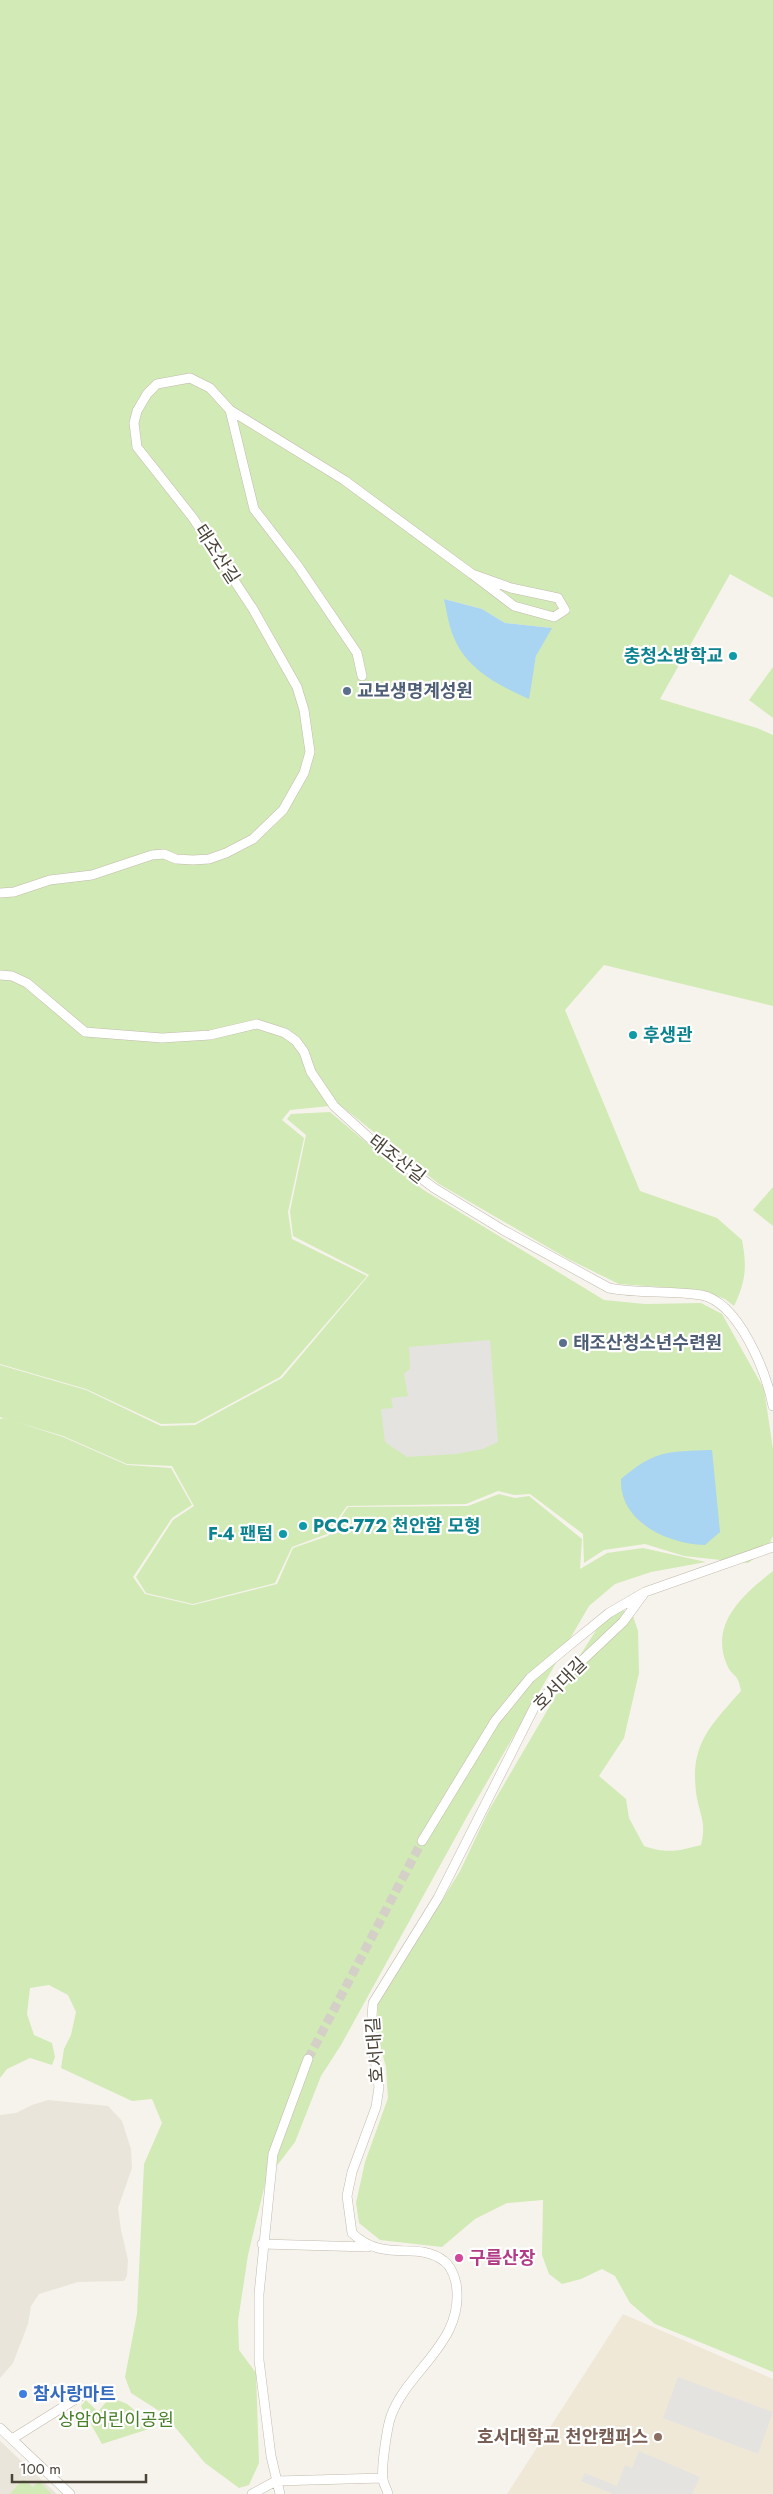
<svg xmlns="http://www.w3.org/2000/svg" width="773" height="2494" font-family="Jost,'Noto Sans KR',sans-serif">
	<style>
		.residential { fill: #eae5da }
		.education { fill: #efe8d6 }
		.green { fill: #d2eab5; fill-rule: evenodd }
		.parking { fill: #e5e3e0 }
		.water { fill: #a9d4f2 }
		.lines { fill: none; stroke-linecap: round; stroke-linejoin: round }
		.minor-tunnel { stroke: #d4d0c8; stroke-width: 9; stroke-dasharray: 9 4.5; stroke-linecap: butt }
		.minor-casing { stroke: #c2bbae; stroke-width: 10 }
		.minor { stroke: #fff; stroke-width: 9 }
		.culture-dot { fill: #0f9aa8; stroke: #fff; stroke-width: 2 }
		.service-dot { fill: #5c6f8a; stroke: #fff; stroke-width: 2 }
		.hotel-dot { fill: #d1479c; stroke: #fff; stroke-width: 2 }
		.shop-dot { fill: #3f7fe0; stroke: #fff; stroke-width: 2 }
		.education-dot { fill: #8d6e63; stroke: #fff; stroke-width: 2 }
		.labels { text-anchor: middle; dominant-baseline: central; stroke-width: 4.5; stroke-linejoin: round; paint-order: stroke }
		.street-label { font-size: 18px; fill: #4b4439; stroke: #fff }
		.culture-label { font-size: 18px; font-weight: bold; fill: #0d838f; stroke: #fff; text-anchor: end }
		.service-label { font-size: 18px; font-weight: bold; fill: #4e5e75; stroke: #fff; text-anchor: start }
		.hotel-label { font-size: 18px; font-weight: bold; fill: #b23c85; stroke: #fff; text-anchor: start }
		.shop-label { font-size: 18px; font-weight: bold; fill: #366cbe; stroke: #fff; text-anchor: start }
		.park-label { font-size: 18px; fill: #4a7f2a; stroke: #fff }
		.education-label { font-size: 18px; font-weight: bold; fill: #785e54; stroke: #fff; text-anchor: end }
	</style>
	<rect width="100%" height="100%" fill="#f6f3ec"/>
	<!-- residential -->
	<path class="residential" d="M 48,2100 L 108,2106 L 122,2121 L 131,2149 L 132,2168 L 118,2208 L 121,2230 L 128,2260 L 127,2276 L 124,2281 L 78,2282 L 39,2294 L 31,2306 L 28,2324 L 13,2363 L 0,2378 L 0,2115 L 16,2113 L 32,2105 Z
		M 0,2441 L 18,2458 L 57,2494 L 0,2494 Z"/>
	<!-- education -->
	<path class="education" d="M 623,2314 L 773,2379 L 773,2494 L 507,2494 Z"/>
	<!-- green -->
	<path class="green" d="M 0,0 L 773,0 L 773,598 L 730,574 L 660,699 L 757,728 L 773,735 L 773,1006 L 604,965 L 565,1010 L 640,1191 L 717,1218 L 742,1240 C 747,1267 746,1281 734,1306 L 725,1299 L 701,1290 L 619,1284 L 568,1259 L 439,1184 L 340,1105 L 290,1110 L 282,1120 L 304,1138 L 288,1212 L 292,1239 L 367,1276 L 280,1377 L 195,1423 L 161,1424 L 86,1389 L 0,1364 ZM 444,599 L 482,609 L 505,623 L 551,628 L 536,656 L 528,698 Z
		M 773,667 L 773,718 L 749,700 Z
		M 330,1112 L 422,1189 L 604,1300 L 645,1304 L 701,1303 L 722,1314 L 764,1389 L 773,1449 L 773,1536 L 766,1550 L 748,1563 L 684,1556 L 645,1544 L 604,1550 L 584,1563 L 583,1534 L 530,1494 L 514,1495 L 498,1491 L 466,1504 L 347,1506 L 327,1534 L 292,1547 L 275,1583 L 193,1604 L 146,1593 L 136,1577 L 173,1520 L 194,1506 L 172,1466 L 127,1464 L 63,1436 L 0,1417 L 0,1365 L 86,1390 L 161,1426 L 195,1425 L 282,1378 L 369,1275 L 293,1236 L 290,1211 L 306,1135 L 287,1119 L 291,1114 Z
		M 773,1187 L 773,1226 L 753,1210 Z
		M 4,1418 L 63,1437 L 127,1465 L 171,1468 L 192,1505 L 172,1518 L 133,1577 L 145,1594 L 193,1605 L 277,1584 L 293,1548 L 328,1536 L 348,1507 L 468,1506 L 499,1494 L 515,1498 L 529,1496 L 582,1539 L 580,1569 L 607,1553 L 643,1548 L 706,1562 L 651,1572 L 615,1584 L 589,1606 L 469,1813 L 341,2045 L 321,2076 L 295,2142 L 266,2180 L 248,2255 L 238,2321 L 239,2350 L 256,2373 L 259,2463 L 249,2485 L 239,2488 L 205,2463 L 164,2414 L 131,2393 L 125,2377 L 137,2314 L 144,2164 L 162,2123 L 152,2099 L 132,2101 L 61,2068 L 64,2049 L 71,2035 L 76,2012 L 68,1995 L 49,1985 L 30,1988 L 27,2014 L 34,2035 L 52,2043 L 55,2057 L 52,2065 L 30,2058 L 7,2069 L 0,2078 L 0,1419 Z
		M 773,1571 L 773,2372 L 655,2324 L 630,2303 L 615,2276 L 602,2269 L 581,2279 L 562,2284 L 549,2274 L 542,2255 L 543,2200 L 507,2203 L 475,2219 L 442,2247 L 380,2240 L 359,2223 L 356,2203 L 365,2162 L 388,2098 L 386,2067 L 377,2035 L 378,2004 L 460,1871 L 489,1810 L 575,1663 L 604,1618 L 618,1607 L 633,1616 L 638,1631 L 639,1673 L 624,1738 L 599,1776 L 626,1799 L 629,1818 L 644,1846 C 667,1854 678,1851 701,1845 C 707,1821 699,1815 696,1792 C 690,1744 711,1725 741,1691 C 738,1672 732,1677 727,1665 C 709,1623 744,1594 773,1571 Z
		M 110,2397 L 127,2404 L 155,2427 L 102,2444 L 81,2406 L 86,2400 L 98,2412 Z
		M 23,2479 L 33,2487 L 39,2481 L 52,2494 L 10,2494 Z"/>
	<!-- parking -->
	<path class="parking" d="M 490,1340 L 498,1442 L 483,1449 L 456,1454 L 407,1457 L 385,1442 L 381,1409 L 393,1408 L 391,1398 L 408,1396 L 404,1374 L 410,1369 L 409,1347 Z
		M 678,2377 L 773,2412 L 758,2454 L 663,2418 Z
		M 639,2451 L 700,2477 L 692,2494 L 613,2494 L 581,2481 L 585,2473 L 617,2486 L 625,2465 L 632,2468 Z"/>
	<!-- water -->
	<path class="water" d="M 444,599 L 482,609 L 505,623 L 552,628 L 536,656 L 529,699 C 500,686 468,670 455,640 C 449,628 447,612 444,599 Z
		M 712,1450 L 720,1532 L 705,1545 C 668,1544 619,1522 621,1479 C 657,1449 667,1452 712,1450 Z"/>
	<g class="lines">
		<!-- minor-tunnel -->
		<path class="minor-tunnel" d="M 308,2059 L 422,1841"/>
		<defs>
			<path id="minor" d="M 230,410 L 344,480 L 472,574 L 511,588 L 558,598 L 565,610 L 554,617 L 514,606 L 472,574
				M 0,893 L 14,892 L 50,880 L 92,875 L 152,855 L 164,854 L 176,859 L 193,860 L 209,859 L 226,853 L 253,839 L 283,810 L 304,773 L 310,752 L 304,710 L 297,687 L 253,609 L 193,518 L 137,447 L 134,423 L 137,411 L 147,394 L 157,384 L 190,378 L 210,388 L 230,410 L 254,509 L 298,566 L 357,653 L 362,676
				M 0,975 L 12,976 L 27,983 L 85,1032 L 162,1038 L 210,1035 L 257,1024 L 285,1033 L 296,1041 L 304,1052 L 311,1072 L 334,1106 L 376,1144 L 434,1188 L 503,1230 L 609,1288 C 639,1294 670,1290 701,1295 C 739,1302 766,1372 773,1406
				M 422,1841 L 495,1721 L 530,1678 L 566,1648 L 609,1613 L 645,1592 L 773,1547
				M 262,2244 L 368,2247
				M 0,2428 L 70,2494
				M 12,2439 L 87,2392
				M 252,2494 L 276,2481 L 383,2478
				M 280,2494 L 271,2456 L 259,2360 L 259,2294 L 273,2154 L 308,2059
				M 388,2494 C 387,2489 384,2485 383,2480 C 381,2468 387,2427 391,2416 C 408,2369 466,2342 456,2283 C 454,2275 451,2266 444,2261 C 417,2240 384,2264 352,2233 L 347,2196 L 352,2172 L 376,2107 L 379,2087 L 371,2031 L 373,2003 L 438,1898 L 536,1704 L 623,1622 L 645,1592"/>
		</defs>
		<!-- minor casing -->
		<use href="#minor" class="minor-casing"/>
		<!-- minor -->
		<use href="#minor" class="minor"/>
	</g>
	<!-- markers -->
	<g class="culture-dot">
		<circle cx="733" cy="656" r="5"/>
		<circle cx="633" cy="1035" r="5"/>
		<circle cx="303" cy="1526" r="5"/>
		<circle cx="283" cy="1534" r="5"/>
	</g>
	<g class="service-dot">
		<circle cx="347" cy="691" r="5"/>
		<circle cx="563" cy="1343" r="5"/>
	</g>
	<circle class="hotel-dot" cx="459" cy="2258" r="5"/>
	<circle class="shop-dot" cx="23" cy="2394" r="5"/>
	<circle class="education-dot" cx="658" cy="2437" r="5"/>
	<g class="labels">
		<!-- street labels -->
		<g class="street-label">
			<text transform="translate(217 554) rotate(57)">태조산길</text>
			<text transform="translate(397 1159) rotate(38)">태조산길</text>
			<text transform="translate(560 1684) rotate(-45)">호서대길</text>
			<text transform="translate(375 2050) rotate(-94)">호서대길</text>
		</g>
		<!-- culture labels -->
		<g class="culture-label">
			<text x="723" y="656">충청소방학교</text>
			<text x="643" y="1035" text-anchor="start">후생관</text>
			<text x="313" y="1526" text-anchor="start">PCC-772 천안함 모형</text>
			<text x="273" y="1534">F-4 팬텀</text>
		</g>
		<!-- service labels -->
		<g class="service-label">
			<text x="357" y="691">교보생명계성원</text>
			<text x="573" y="1343">태조산청소년수련원</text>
		</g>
		<!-- hotel labels -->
		<g class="hotel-label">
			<text x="469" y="2258">구름산장</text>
		</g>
		<!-- shop labels -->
		<g class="shop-label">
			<text x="33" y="2394">참사랑마트</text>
		</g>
		<!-- park labels -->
		<g class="park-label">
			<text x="116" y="2420">상암어린이공원</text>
		</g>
		<!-- education labels -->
		<g class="education-label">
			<text x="648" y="2437">호서대학교 천안캠퍼스</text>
		</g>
	</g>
	<!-- scale -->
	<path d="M12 2474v8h134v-8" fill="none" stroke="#4b4439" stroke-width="2.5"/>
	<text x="20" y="2474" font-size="15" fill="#4b4439" stroke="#ffffff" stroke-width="4" paint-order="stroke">100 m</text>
</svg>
